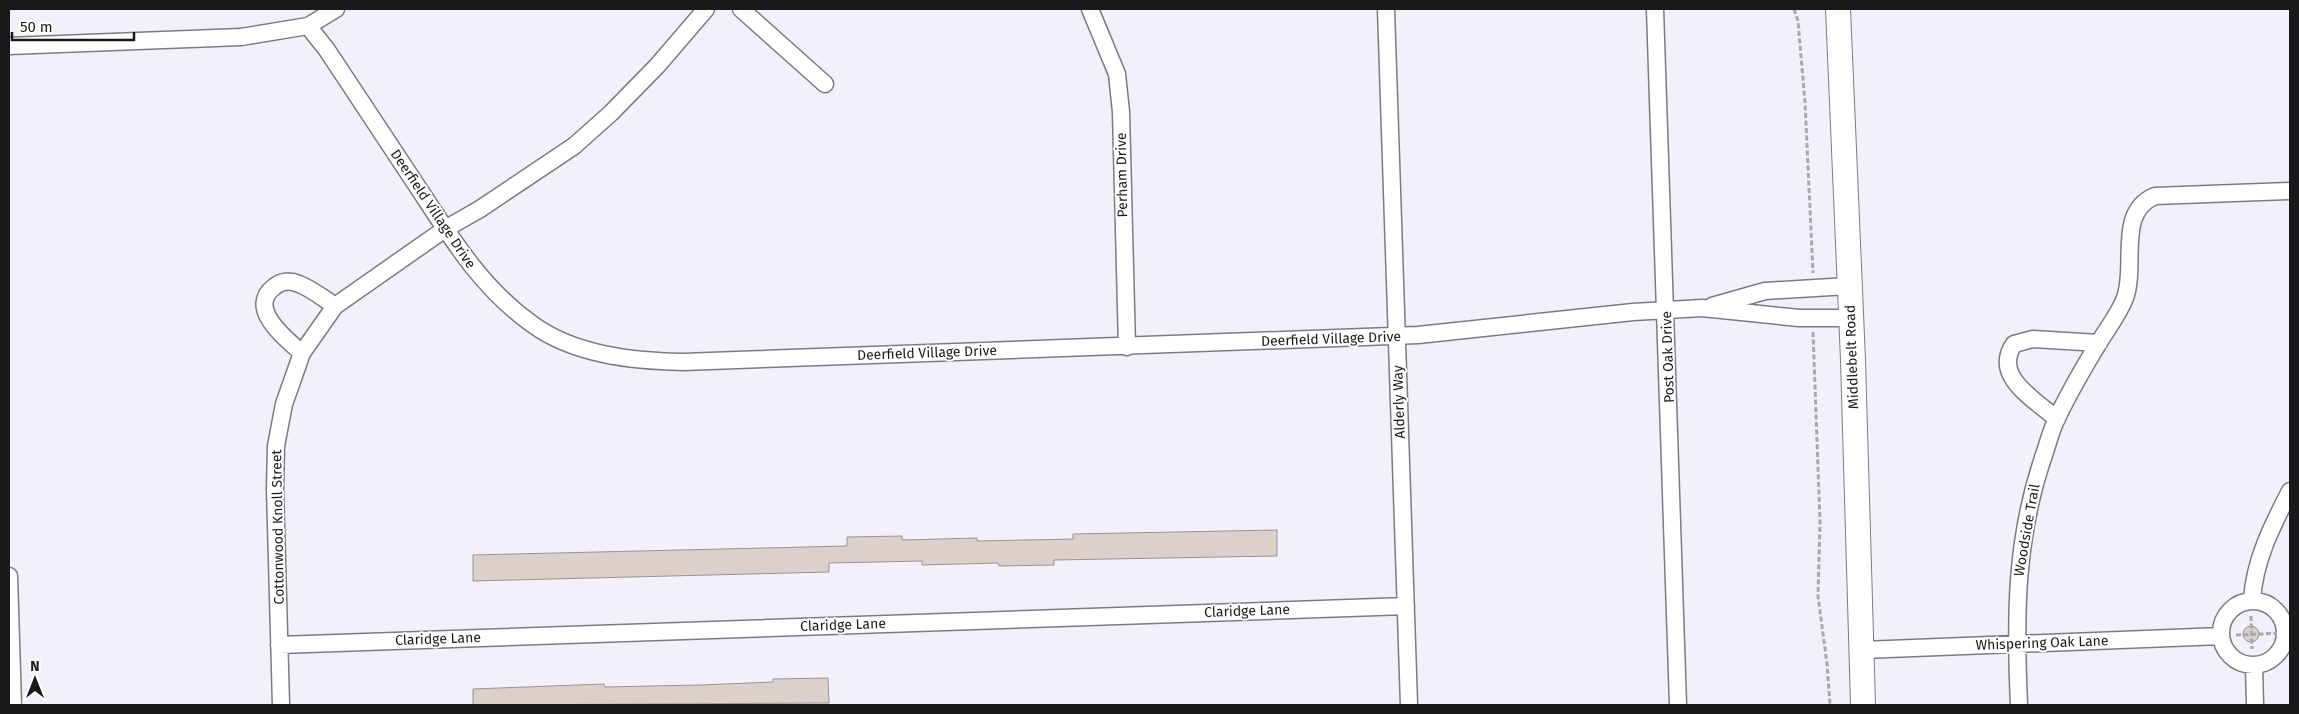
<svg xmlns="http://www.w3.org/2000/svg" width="2299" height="714" font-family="'Fira Sans',sans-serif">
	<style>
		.building { fill: #dcd0cd; stroke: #9d928f }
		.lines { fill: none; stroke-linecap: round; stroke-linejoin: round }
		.street-casing { stroke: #7c7b85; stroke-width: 19 }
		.secondary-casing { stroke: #7c7b85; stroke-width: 26 }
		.path { stroke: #a9a8b0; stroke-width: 3; stroke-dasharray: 5 2.5; stroke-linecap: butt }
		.street { stroke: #fff; stroke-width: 16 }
		.secondary { stroke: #fff; stroke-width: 24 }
		.labels { text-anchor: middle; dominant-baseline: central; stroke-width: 4; stroke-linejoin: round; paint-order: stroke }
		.street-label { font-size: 14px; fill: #19191c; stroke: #fff }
	</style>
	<rect width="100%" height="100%" fill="#f2f1fb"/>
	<!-- building -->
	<path class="building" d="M 1277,530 L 1277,556 L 1054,560 L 1054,565 L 999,566 L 998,563 L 922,565 L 922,561 L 829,563 L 829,572 L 473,581 L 473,555 L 847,546 L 847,537 L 902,536 L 902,540 L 977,538 L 977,541 L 1073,539 L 1073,534 Z
		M2243 634a8 8 0 1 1 16 0a8 8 0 1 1-16 0Z
		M 828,678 L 829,703 L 473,705 L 473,689 L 604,684 L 605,687 L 700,685 L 773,682 L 773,679 Z"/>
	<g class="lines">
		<defs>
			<path id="street" d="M 741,9 L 825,84
				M 1090,9 L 1117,74 L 1121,112 L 1127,347
				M 1386,9 L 1409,705
				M 1655,9 L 1678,705
				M 308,26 L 327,50 C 357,95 387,140 417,186 C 450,236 481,288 532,324 C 574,355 633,361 683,362 L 1418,335 L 1633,312 L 1702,308 L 1799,318 L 1851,318
				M 9,46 L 241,37 L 308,26 L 336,9
				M 1712,306 L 1765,291 L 1848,286
				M 302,353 C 287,340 246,308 274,287 C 281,281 290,280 299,284 C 312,289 323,298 335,306
				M 2057,419 C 2034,399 1992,376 2014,344 L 2033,339 L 2099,343
				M 9,576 L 13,705
				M 2252,601 C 2254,561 2272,526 2290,491
				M2221 633a32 32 0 1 1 64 0a32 32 0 1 1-64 0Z
				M 279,645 L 1406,606
				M 1863,650 L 2221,636
				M 2254,665 L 2255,705
				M 281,705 L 275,489 L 276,446 L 284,404 L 302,353 L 335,306 L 445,229 L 480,209 L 574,146 L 611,113 L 657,66 L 706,9
				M 2019,705 C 2015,616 2015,537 2045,452 C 2049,440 2052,427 2058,416 C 2070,391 2084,367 2098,344 C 2107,329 2119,314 2125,298 C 2137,265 2116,212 2155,196 L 2290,191"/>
			<path id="secondary" d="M 1838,9 L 1853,360 L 1863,705"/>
		</defs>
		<!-- street casing -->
		<use href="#street" class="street-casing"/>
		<!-- secondary casing -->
		<use href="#secondary" class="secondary-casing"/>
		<!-- path -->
		<path class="path" d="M 1794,9 L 1798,21 L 1805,102 L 1813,273
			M 1813,332 L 1820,522 L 1818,596 L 1827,664 L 1830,705
			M 2251,616 L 2252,649
			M 2236,635 L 2286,633"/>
		<!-- street -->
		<use href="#street" class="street"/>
		<!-- secondary -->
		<use href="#secondary" class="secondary"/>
	</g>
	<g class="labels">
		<!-- street labels -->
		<g class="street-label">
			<text transform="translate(1122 175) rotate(-91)">Perham Drive</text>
			<text transform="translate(433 209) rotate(56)">Deerfield Village Drive</text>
			<text transform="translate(1331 339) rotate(-2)">Deerfield Village Drive</text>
			<text transform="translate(927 353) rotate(-2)">Deerfield Village Drive</text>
			<text transform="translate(1668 357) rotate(-92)">Post Oak Drive</text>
			<text transform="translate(1852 357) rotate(-92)">Middlebelt Road</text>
			<text transform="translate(1399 402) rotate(-92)">Alderly Way</text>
			<text transform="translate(278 527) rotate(-91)">Cottonwood Knoll Street</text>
			<text transform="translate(2027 530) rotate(-80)">Woodside Trail</text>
			<text transform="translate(1247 611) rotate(-2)">Claridge Lane</text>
			<text transform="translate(843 625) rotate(-2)">Claridge Lane</text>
			<text transform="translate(438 639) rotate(-2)">Claridge Lane</text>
			<text transform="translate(2042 643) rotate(-2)">Whispering Oak Lane</text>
		</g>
	</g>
	<!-- border -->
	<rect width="2299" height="714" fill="none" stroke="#19191c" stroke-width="20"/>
	<!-- north arrow -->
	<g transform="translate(35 679)" stroke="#ffffff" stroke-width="4" paint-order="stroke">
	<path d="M0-4L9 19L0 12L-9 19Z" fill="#19191c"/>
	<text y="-8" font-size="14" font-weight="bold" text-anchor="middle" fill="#19191c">N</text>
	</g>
	<!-- scale -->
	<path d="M12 32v8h122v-8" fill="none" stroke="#19191c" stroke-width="2.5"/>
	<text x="20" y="32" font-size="15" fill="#19191c" stroke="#ffffff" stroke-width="4" paint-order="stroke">50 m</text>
</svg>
